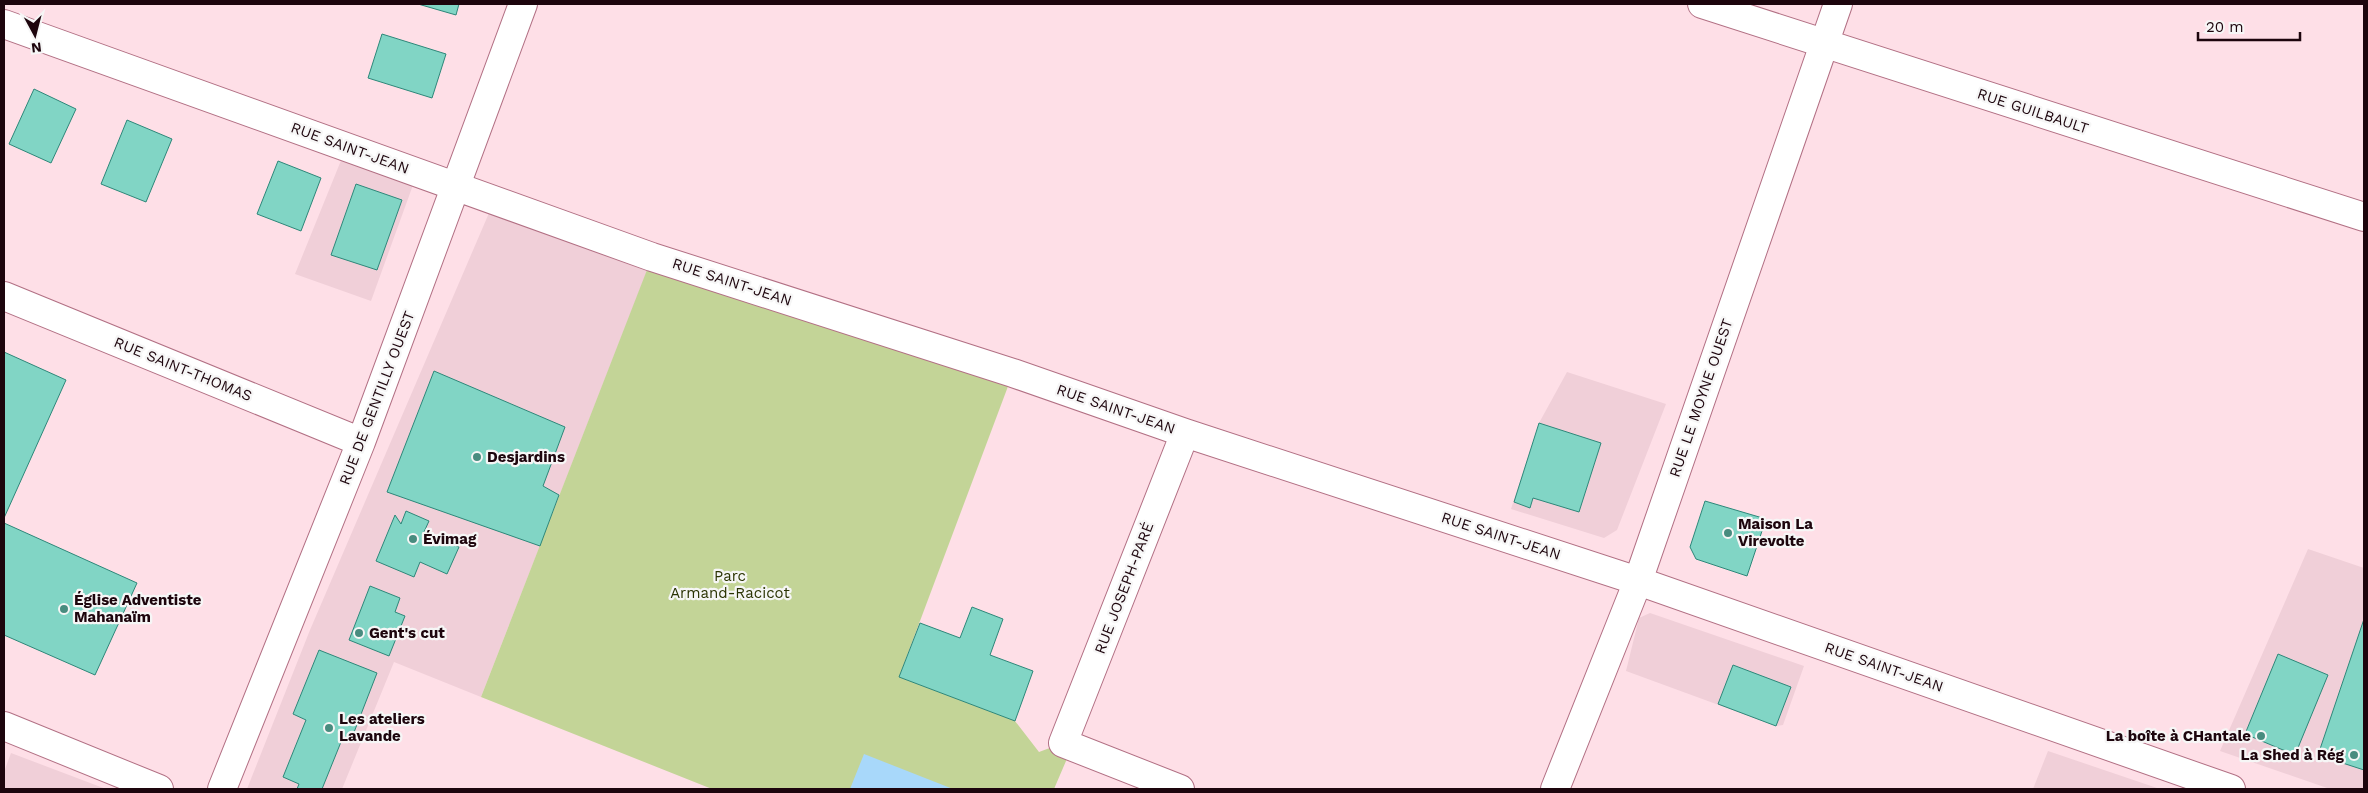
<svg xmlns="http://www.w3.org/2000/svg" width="2368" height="793" font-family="'Work Sans',sans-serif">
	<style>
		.built { fill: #f0cfd8 }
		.green { fill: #c3d497 }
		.water { fill: #a8d8fa }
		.building { fill: #81d5c5; stroke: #2d8779 }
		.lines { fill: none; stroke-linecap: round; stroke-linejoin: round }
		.street-casing { stroke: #b27084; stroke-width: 30 }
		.secondary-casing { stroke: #b27084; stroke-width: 30 }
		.street { stroke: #fff; stroke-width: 28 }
		.secondary { stroke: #fff; stroke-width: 28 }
		.poi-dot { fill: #488c7f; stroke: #f6f6f6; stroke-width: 2 }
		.labels { text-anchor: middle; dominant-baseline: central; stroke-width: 4.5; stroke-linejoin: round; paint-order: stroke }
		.street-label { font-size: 15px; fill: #1d050d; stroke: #f6f6f6 }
		.poi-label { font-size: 15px; font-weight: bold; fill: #1d050d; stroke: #f6f6f6; text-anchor: start }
		.park-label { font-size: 15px; fill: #2a3302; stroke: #f6f6f6 }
	</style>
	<rect width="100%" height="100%" fill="#fedfe7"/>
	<!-- built -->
	<path class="built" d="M 342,158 L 413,185 L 371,301 L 295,274 Z
		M 489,213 L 647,271 L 481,697 L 394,662 L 342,789 L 247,789 L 310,630 Z
		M 1567,372 L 1666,404 L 1617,530 L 1604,538 L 1511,509 L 1539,423 Z
		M 2308,549 L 2364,568 L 2364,789 L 2330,789 L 2220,751 Z
		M 1650,613 L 1804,666 L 1783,725 L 1776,726 L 1626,671 L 1639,618 Z
		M 2048,751 L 2160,789 L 2033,789 Z
		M 11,753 L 106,789 L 4,789 L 4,772 Z"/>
	<!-- green -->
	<path class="green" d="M 652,257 L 1013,373 L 899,677 L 1015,721 L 1039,752 L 1063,743 L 1069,754 L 1054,789 L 712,789 L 481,697 Z"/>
	<!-- water -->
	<path class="water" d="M 864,754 L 953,789 L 850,789 Z"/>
	<!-- building -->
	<path class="building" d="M 418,4 L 459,4 L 456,15 Z
		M 382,34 L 446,54 L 432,98 L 368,78 Z
		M 34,89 L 76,109 L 51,163 L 9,144 Z
		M 127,120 L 172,139 L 146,202 L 101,184 Z
		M 278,161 L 321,178 L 301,231 L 257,214 Z
		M 356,184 L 402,200 L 377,270 L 331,255 Z
		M 4,352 L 66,380 L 4,518 Z
		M 434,371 L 565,427 L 543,486 L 559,495 L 540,546 L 387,492 Z
		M 1539,423 L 1601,443 L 1579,512 L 1533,498 L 1530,508 L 1514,502 Z
		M 1705,501 L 1766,519 L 1747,576 L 1696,559 L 1690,547 Z
		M 406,511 L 429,521 L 424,532 L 459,547 L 447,574 L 420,562 L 414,577 L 376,561 L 395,515 L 401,524 Z
		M 4,523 L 137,583 L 95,675 L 4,635 Z
		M 370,586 L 400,598 L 395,612 L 405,616 L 389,656 L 349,640 Z
		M 972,607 L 1003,619 L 990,655 L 1033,671 L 1015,721 L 899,677 L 920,623 L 960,638 Z
		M 2364,619 L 2364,770 L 2318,755 Z
		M 319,650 L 377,673 L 351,740 L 343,737 L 322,789 L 297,789 L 299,784 L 283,777 L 306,720 L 293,714 Z
		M 2278,654 L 2328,675 L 2295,755 L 2245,734 Z
		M 1733,665 L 1791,687 L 1776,726 L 1718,704 Z"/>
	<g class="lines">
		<defs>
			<path id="street" d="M 1702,4 L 2364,217
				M 4,24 L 652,257 L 1013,373 L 1185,433 L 1638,581 L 2231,789
				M 4,296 L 361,442
				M 4,726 L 159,789
				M 222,789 L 361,442 L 523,4
				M 1180,789 L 1063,743 L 1185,433"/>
			<path id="secondary" d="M 1555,789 L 1638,581 L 1838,4"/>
		</defs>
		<!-- street casing -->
		<use href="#street" class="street-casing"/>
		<!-- secondary casing -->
		<use href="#secondary" class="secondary-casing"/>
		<!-- street -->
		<use href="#street" class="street"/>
		<!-- secondary -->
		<use href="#secondary" class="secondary"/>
	</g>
	<!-- markers -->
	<g class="poi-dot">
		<circle cx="477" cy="457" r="5"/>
		<circle cx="1728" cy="533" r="5"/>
		<circle cx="413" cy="539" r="5"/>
		<circle cx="64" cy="609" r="5"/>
		<circle cx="359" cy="633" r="5"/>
		<circle cx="329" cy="728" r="5"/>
		<circle cx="2261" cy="736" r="5"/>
		<circle cx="2354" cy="755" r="5"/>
	</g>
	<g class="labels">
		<!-- street labels -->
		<g class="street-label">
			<text transform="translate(2033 111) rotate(18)">RUE GUILBAULT</text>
			<text transform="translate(350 148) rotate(20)">RUE SAINT-JEAN</text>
			<text transform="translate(732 282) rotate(18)">RUE SAINT-JEAN</text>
			<text transform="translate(183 369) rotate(22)">RUE SAINT-THOMAS</text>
			<text transform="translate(377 398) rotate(-69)">RUE DE GENTILLY OUEST</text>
			<text transform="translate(1701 398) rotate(-71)">RUE LE MOYNE OUEST</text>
			<text transform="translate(1116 409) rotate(19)">RUE SAINT-JEAN</text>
			<text transform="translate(1501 536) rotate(18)">RUE SAINT-JEAN</text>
			<text transform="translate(1124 588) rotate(-69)">RUE JOSEPH-PARÉ</text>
			<text transform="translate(1884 667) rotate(19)">RUE SAINT-JEAN</text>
		</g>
		<!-- poi labels -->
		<g class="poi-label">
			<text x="487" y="457">Desjardins</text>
			<text x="1738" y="524">Maison La<tspan x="1738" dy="17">Virevolte</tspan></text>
			<text x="423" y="539">Évimag</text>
			<text x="74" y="600">Église Adventiste<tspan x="74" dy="17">Mahanaïm</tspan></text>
			<text x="369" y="633">Gent's cut</text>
			<text x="339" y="719">Les ateliers<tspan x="339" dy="17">Lavande</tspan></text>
			<text x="2251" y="736" text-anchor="end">La boîte à CHantale</text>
			<text x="2344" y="755" text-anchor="end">La Shed à Rég</text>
		</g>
		<!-- park labels -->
		<g class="park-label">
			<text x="730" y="576">Parc<tspan x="730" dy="17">Armand-Racicot</tspan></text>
		</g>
	</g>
	<!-- border -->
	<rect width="2368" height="793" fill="none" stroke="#1d050d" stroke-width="10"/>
	<!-- north arrow -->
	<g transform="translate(35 35) rotate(173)" stroke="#f6f6f6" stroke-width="4" paint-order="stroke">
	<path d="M0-4L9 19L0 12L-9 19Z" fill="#1d050d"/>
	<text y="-8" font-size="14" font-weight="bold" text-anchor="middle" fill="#1d050d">N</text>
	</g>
	<!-- scale -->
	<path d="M2198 32v8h102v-8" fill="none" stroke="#1d050d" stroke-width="2.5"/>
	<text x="2206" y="32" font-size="15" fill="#1d050d" stroke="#f6f6f6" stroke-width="4" paint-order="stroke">20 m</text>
</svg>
